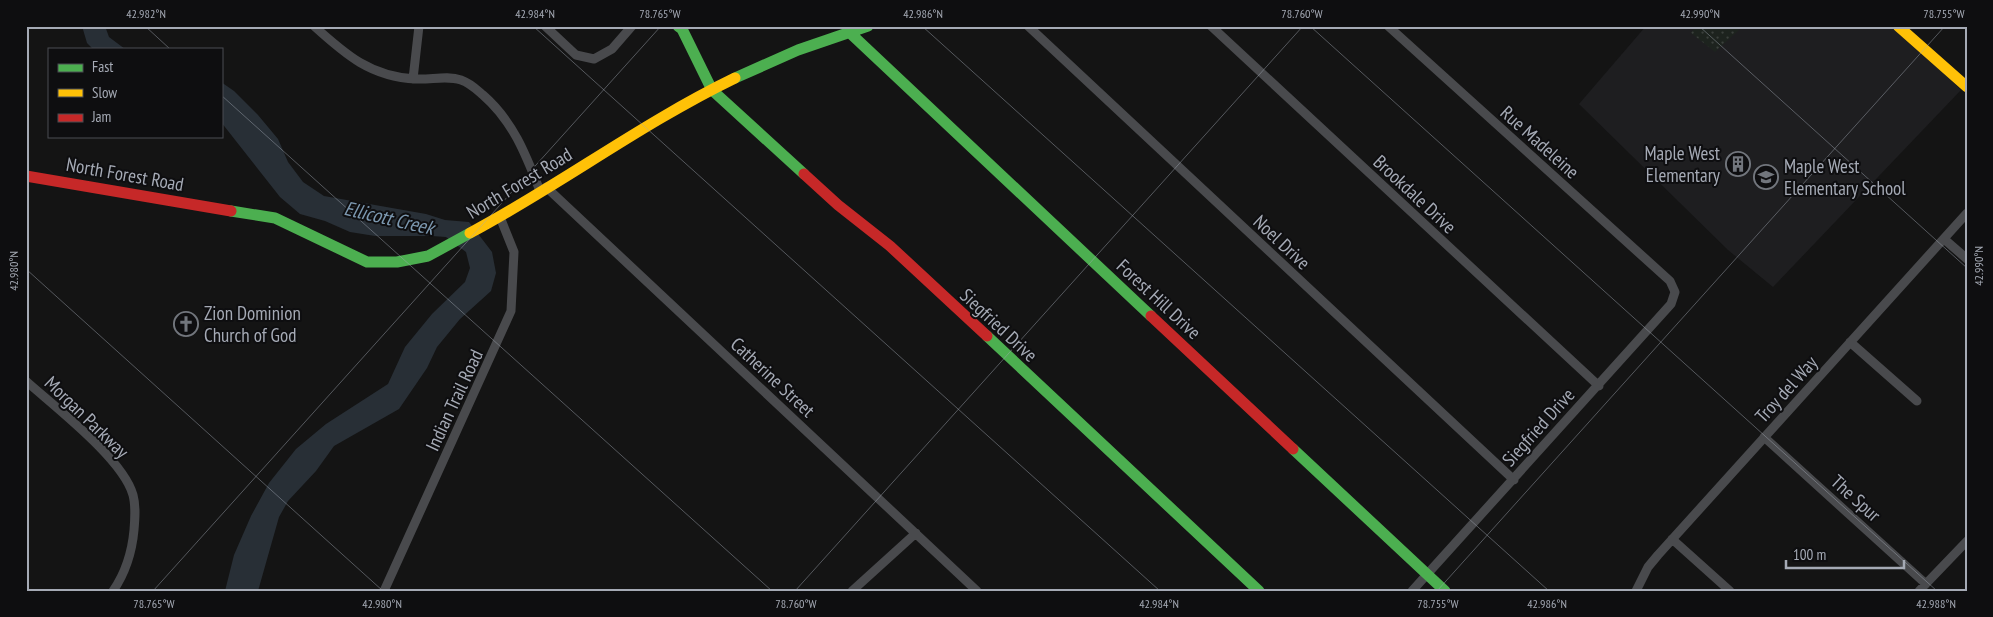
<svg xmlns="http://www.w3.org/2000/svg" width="1993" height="617" font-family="'PT Sans Narrow',sans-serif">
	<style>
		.built { fill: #1e1e20 }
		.park { fill: url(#park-dots) }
		.water { fill: #282f36 }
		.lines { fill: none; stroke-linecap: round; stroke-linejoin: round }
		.street { stroke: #494a4d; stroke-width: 9 }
		.fast { stroke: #4caf50; stroke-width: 11 }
		.slow { stroke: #ffc107; stroke-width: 11 }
		.jam { stroke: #c62828; stroke-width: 11 }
		.ticks { fill: none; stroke: #a5aab5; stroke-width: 1; stroke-opacity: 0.45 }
		.labels { text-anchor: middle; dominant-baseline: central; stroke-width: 4; stroke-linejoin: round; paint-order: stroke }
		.street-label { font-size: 19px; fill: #a5aab5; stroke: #0e0e10 }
		.poi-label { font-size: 19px; fill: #a5aab5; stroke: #0e0e10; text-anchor: start }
		.water-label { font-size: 20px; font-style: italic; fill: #7c98b0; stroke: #0e0e10 }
		.neatline { fill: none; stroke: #a5aab5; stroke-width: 2 }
		.ticks-label { font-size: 12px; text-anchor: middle; fill: #a5aab5 }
	</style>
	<defs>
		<pattern id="park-dots" width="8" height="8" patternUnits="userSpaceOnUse" patternTransform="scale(1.25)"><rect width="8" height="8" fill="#1d231e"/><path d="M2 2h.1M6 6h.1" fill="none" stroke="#3b403c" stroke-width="1.8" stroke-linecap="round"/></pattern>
	</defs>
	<rect width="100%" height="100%" fill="#141414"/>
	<!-- built -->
	<path class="built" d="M 1646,26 L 1896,26 L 1961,90 L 1773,287 L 1728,250 L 1579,104 Z"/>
	<!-- park -->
	<path class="park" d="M 1696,26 L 1738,26 L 1739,30 L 1715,52 L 1691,33 Z"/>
	<!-- water -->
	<path class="water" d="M 82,26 L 105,26 L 109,37 L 125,49 L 93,49 L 87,43 Z
		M 221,82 L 234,91 L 258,115 L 278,139 L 288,162 L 303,182 L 324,196 L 426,214 L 445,220 L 469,222 L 492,252 L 496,273 L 491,291 L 460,319 L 437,347 L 427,368 L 399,409 L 334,446 L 316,471 L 288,501 L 279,517 L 258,591 L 225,591 L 234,555 L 251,516 L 269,483 L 296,449 L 326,424 L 388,384 L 405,347 L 432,314 L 465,282 L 470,268 L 466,252 L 446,237 L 432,236 L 375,236 L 350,232 L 325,221 L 300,214 L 280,197 L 221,122 Z"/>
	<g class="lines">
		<!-- street -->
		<path class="street" d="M 314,26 C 346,55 371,77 416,79 C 431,80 447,75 461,80 C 470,83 476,89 483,95 C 513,121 526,155 540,191
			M 545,26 L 576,55 L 594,59 L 612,49 L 632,26
			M 1028,26 L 1514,480
			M 1211,26 L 1599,386
			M 1388,26 L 1670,281 L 1675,292 L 1671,304 L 1412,591
			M 413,79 L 419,26
			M 546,187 L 977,591
			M 1944,239 L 1967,259
			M 1850,342 L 1917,401
			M 26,381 C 55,407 123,459 133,495 C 136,506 135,518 134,530 C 132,552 126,572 113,591
			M 1764,437 L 1926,584
			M 1672,539 L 1730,591
			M 384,591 L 511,311 L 514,252 L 500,217
			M 852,591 L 916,533
			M 1636,591 L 1648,567 L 1658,555 L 1967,213
			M 1919,591 L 1967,541"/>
		<!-- fast -->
		<path class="fast" d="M 678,26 L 682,29 L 712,90 L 804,174
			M 849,32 L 1151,316
			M 735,78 L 798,50 L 868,26
			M 231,211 L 275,218 L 367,262 L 397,262 L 428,256 L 470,233
			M 987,336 L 1259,591
			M 1293,449 L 1445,591"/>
		<!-- slow -->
		<path class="slow" d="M 1898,26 L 1967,87
			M 470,233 C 560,185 642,123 735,78"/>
		<!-- jam -->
		<path class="jam" d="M 804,174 L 838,205 L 890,246 L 987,336
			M 26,176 L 231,211
			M 1151,316 L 1293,449"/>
	</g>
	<!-- ticks -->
	<path class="ticks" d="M 145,26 L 170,49M 533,26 L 1160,591M 922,26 L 1549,591M 1310,26 L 1937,591M 1699,26 L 1967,268M 221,95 L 772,591M 26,269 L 383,591M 153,591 L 661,26M 795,591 L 1303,26M 1437,591 L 1945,26"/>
	<!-- icons -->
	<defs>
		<symbol id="building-ring" viewBox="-11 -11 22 22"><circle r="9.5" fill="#0e0e10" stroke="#72767d" stroke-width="1.5"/><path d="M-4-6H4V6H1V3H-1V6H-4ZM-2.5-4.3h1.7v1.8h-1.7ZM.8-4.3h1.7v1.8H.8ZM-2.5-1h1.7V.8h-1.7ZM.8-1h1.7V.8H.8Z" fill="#72767d"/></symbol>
		<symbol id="school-ring" viewBox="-11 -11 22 22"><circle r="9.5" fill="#0e0e10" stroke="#72767d" stroke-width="1.5"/><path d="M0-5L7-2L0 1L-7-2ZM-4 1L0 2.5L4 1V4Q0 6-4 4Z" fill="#72767d"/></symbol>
		<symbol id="church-ring" viewBox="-11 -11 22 22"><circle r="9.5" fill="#0e0e10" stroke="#72767d" stroke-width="1.5"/><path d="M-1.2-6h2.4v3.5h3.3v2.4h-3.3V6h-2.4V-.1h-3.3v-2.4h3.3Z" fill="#72767d"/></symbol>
	</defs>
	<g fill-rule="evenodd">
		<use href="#building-ring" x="1724" y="150" width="28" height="28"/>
		<use href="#school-ring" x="1752" y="163" width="28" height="28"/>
		<use href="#church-ring" x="172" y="310" width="28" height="28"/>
	</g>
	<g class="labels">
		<!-- street labels -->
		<g class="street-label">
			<text transform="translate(1540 142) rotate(42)">Rue Madeleine</text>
			<text transform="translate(125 174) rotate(10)">North Forest Road</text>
			<text transform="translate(519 183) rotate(-31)">North Forest Road</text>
			<text transform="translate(1415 194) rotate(43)">Brookdale Drive</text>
			<text transform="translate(1282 242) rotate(43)">Noel Drive</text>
			<text transform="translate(1159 299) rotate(43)">Forest Hill Drive</text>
			<text transform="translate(999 325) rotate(43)">Siegfried Drive</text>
			<text transform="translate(773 377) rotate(43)">Catherine Street</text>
			<text transform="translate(1786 389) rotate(-48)">Troy del Way</text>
			<text transform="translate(454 400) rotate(-65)">Indian Trail Road</text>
			<text transform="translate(87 417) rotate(44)">Morgan Parkway</text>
			<text transform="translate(1538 427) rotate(-48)">Siegfried Drive</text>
			<text transform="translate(1856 498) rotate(42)">The Spur</text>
		</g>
		<!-- poi labels -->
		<g class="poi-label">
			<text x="1720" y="153" text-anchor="end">Maple West<tspan x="1720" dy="22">Elementary</tspan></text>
			<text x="1784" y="166">Maple West<tspan x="1784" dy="22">Elementary School</tspan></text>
			<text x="204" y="313">Zion Dominion<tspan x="204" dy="22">Church of God</tspan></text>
		</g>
		<!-- water labels -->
		<g class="water-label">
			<text transform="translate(389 218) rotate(13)">Ellicott Creek</text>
		</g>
	</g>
	<!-- border -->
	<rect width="1993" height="617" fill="none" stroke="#0e0e10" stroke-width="55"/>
	<!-- legend -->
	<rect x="48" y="48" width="175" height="90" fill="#0e0e10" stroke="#4a4c52"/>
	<rect x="58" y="64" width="25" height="8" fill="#4caf50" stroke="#4a4c52"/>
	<text x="92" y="72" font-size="15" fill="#a5aab5">Fast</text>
	<rect x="58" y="89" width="25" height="8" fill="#ffc107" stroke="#4a4c52"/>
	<text x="92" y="98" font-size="15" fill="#a5aab5">Slow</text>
	<rect x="58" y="114" width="25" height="8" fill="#c62828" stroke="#4a4c52"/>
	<text x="92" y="122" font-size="15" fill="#a5aab5">Jam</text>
	<!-- scale -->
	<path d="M1786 560v8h118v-8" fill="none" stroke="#a5aab5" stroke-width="2.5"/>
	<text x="1793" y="560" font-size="15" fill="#a5aab5" stroke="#0e0e10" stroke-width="4" paint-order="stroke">100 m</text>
	<rect x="28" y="28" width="1938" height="562" class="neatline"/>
	<g class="ticks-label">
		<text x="146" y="18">42.982°N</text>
		<text x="535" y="18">42.984°N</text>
		<text x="660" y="18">78.765°W</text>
		<text x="923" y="18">42.986°N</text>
		<text x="1302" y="18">78.760°W</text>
		<text x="1700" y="18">42.990°N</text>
		<text x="1944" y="18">78.755°W</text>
		<text transform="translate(1979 266) rotate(-90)" y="4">42.990°N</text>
		<text transform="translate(14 271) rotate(-90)" y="4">42.980°N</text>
		<text x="154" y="608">78.765°W</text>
		<text x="382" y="608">42.980°N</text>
		<text x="796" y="608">78.760°W</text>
		<text x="1159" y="608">42.984°N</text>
		<text x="1438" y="608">78.755°W</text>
		<text x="1547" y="608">42.986°N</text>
		<text x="1936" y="608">42.988°N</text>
	</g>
</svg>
